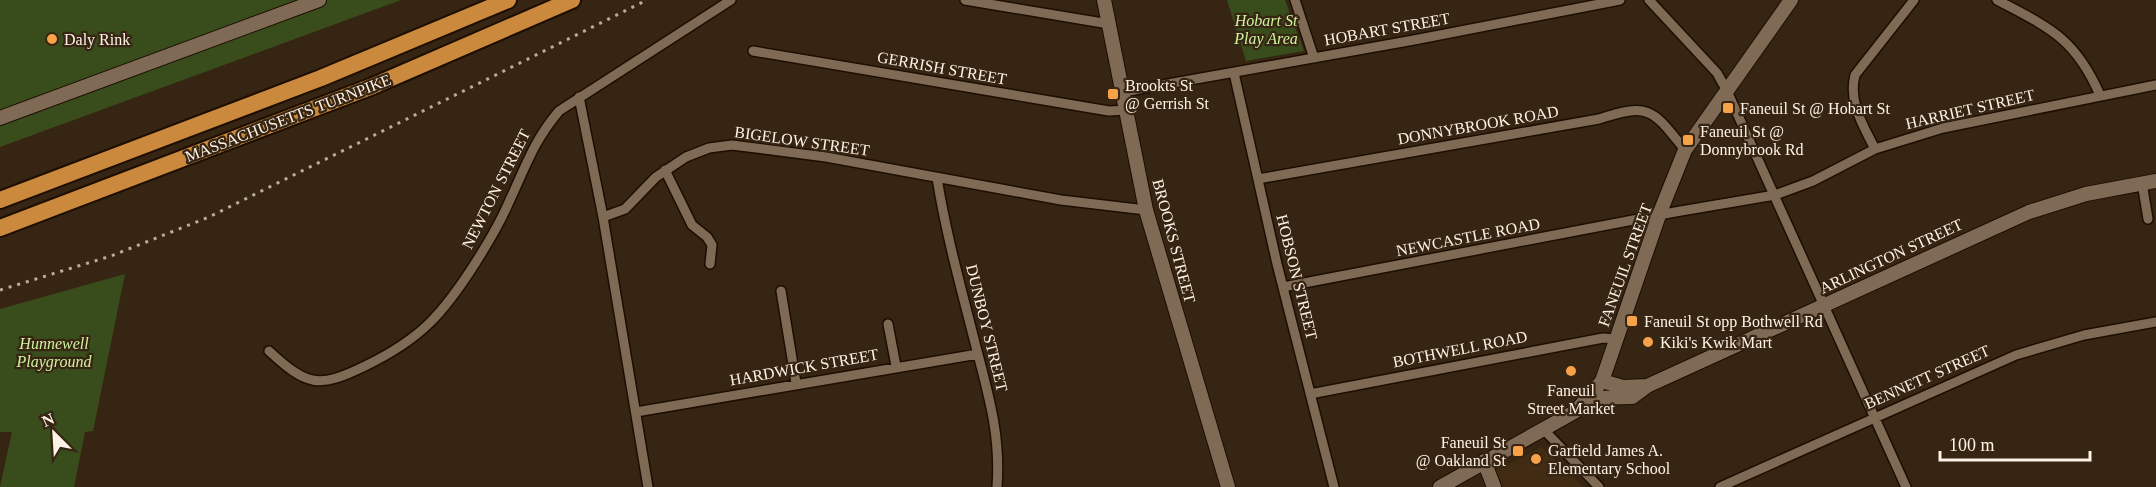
<svg xmlns="http://www.w3.org/2000/svg" width="2156" height="487" font-family="'Times New Roman',serif">
	<style>
		.built { fill: #422b13 }
		.green { fill: #394c1b }
		.lines { fill: none; stroke-linecap: round; stroke-linejoin: round }
		.street-casing { stroke: #1e0e00; stroke-width: 12 }
		.secondary-casing { stroke: #1e0e00; stroke-width: 16 }
		.highway-casing { stroke: #1e0e00; stroke-width: 20 }
		.street { stroke: #7f6a56; stroke-width: 9 }
		.secondary { stroke: #7f6a56; stroke-width: 14 }
		.highway { stroke: #ca893d; stroke-width: 16 }
		.rail { stroke: #baac9d; stroke-width: 3; stroke-dasharray: 3 6; stroke-linecap: butt }
		.poi-dot { fill: #f7a149; stroke: #372513; stroke-width: 2 }
		.labels { text-anchor: middle; dominant-baseline: central; stroke-width: 4.5; stroke-linejoin: round; paint-order: stroke }
		.park-label { font-size: 16px; font-style: italic; fill: #cff39f; stroke: #372513 }
		.street-label { font-size: 16px; fill: #fef2e6; stroke: #372513 }
		.poi-label { font-size: 16px; fill: #fef2e6; stroke: #372513; text-anchor: start }
	</style>
	<rect width="100%" height="100%" fill="#372513"/>
	<!-- built -->
	<path class="built" d="M 1541,447 L 1575,478 L 1583,487 L 1502,487 L 1496,471 Z"/>
	<!-- green -->
	<path class="green" d="M 0,0 L 401,0 L 0,147 Z
		M 1227,0 L 1285,0 L 1304,51 L 1246,61 Z
		M 125,274 L 93,431 L 85,432 L 74,487 L 0,487 L 12,432 L 0,432 L 0,309 Z"/>
	<g class="lines">
		<defs>
			<path id="street" d="M 965,0 L 1109,24
				M 1295,0 L 1314,58
				M 1649,0 L 1717,73 L 1727,91 L 1906,487
				M 1997,0 C 2050,28 2075,38 2100,95
				M 753,51 L 1109,111 L 1127,110
				M 1234,73 L 1277,264 L 1334,487
				M 1123,92 L 1414,40 L 1620,0
				M 579,97 L 603,217 L 648,487
				M 1875,149 C 1863,125 1848,102 1855,75 L 1914,0
				M 665,170 L 692,225 L 707,237 L 712,245 L 710,264
				M 937,178 C 946,234 961,288 975,343 C 988,393 1001,435 997,487
				M 1258,179 L 1599,119 C 1650,102 1653,110 1685,150
				M 2142,183 L 2148,219
				M 603,217 L 625,209 L 656,177 L 686,157 L 709,148 L 732,145 L 826,157 L 1061,200 L 1146,210
				M 1283,287 L 1675,212 L 1775,195 L 1813,181 L 1875,149 L 1943,128 L 2156,85
				M 781,291 L 796,383
				M 888,324 L 896,366
				M 269,351 C 307,386 318,389 365,366 C 421,339 443,314 476,262 C 488,243 500,223 509,202 C 526,166 533,142 559,111 L 731,0
				M 1310,394 L 1603,338 L 1616,339
				M 636,412 L 978,354
				M 1544,430 L 1599,487
				M 1720,487 L 2016,355 L 2084,335 L 2156,322"/>
			<path id="secondary" d="M 1104,0 L 1146,210 L 1228,487
				M 0,118 L 319,0
				M 1602,381 L 1623,387 L 1647,386
				M 1588,398 L 1632,397 L 1647,386 L 2029,212 L 2086,194 L 2156,181
				M 1484,461 L 1494,487
				M 1440,487 L 1576,411 L 1602,381 L 1659,215 L 1685,150 L 1791,0"/>
			<path id="highway" d="M 0,200 L 321,78 L 508,0
				M 0,228 L 373,86 L 572,0"/>
		</defs>
		<!-- street casing -->
		<use href="#street" class="street-casing"/>
		<!-- secondary casing -->
		<use href="#secondary" class="secondary-casing"/>
		<!-- highway casing -->
		<use href="#highway" class="highway-casing"/>
		<!-- street -->
		<use href="#street" class="street"/>
		<!-- secondary -->
		<use href="#secondary" class="secondary"/>
		<!-- highway -->
		<use href="#highway" class="highway"/>
		<!-- rail -->
		<path class="rail" d="M 0,290 L 111,256 L 209,217 L 647,0"/>
	</g>
	<!-- markers -->
	<g class="poi-dot">
		<circle cx="52" cy="39" r="6"/>
		<rect x="1107" y="88" width="12" height="12" rx="3"/>
		<rect x="1722" y="102" width="12" height="12" rx="3"/>
		<rect x="1682" y="134" width="12" height="12" rx="3"/>
		<rect x="1626" y="315" width="12" height="12" rx="3"/>
		<circle cx="1648" cy="342" r="6"/>
		<circle cx="1571" cy="371" r="6"/>
		<rect x="1512" y="445" width="12" height="12" rx="3"/>
		<circle cx="1536" cy="459" r="6"/>
	</g>
	<g class="labels">
		<!-- park labels -->
		<g class="park-label">
			<text x="1266" y="20">Hobart St<tspan x="1266" dy="18">Play Area</tspan></text>
			<text x="54" y="343">Hunnewell<tspan x="54" dy="18">Playground</tspan></text>
		</g>
		<!-- street labels -->
		<g class="street-label">
			<text transform="translate(1387 29) rotate(-10)">HOBART STREET</text>
			<text transform="translate(942 68) rotate(10)">GERRISH STREET</text>
			<text transform="translate(1970 109) rotate(-13)">HARRIET STREET</text>
			<text transform="translate(288 118) rotate(-21)">MASSACHUSETTS TURNPIKE</text>
			<text transform="translate(1478 125) rotate(-10)">DONNYBROOK ROAD</text>
			<text transform="translate(802 141) rotate(8)">BIGELOW STREET</text>
			<text transform="translate(496 189) rotate(-63)">NEWTON STREET</text>
			<text transform="translate(1468 237) rotate(-11)">NEWCASTLE ROAD</text>
			<text transform="translate(1174 241) rotate(75)">BROOKS STREET</text>
			<text transform="translate(1891 256) rotate(-25)">ARLINGTON STREET</text>
			<text transform="translate(1625 265) rotate(-70)">FANEUIL STREET</text>
			<text transform="translate(1297 277) rotate(76)">HOBSON STREET</text>
			<text transform="translate(987 328) rotate(76)">DUNBOY STREET</text>
			<text transform="translate(1460 349) rotate(-11)">BOTHWELL ROAD</text>
			<text transform="translate(804 367) rotate(-10)">HARDWICK STREET</text>
			<text transform="translate(1927 377) rotate(-24)">BENNETT STREET</text>
		</g>
		<!-- poi labels -->
		<g class="poi-label">
			<text x="64" y="39">Daly Rink</text>
			<text x="1125" y="85">Brookts St<tspan x="1125" dy="18">@ Gerrish St</tspan></text>
			<text x="1740" y="108">Faneuil St @ Hobart St</text>
			<text x="1700" y="131">Faneuil St @<tspan x="1700" dy="18">Donnybrook Rd</tspan></text>
			<text x="1644" y="321">Faneuil St opp Bothwell Rd</text>
			<text x="1660" y="342">Kiki's Kwik Mart</text>
			<text x="1571" y="390" text-anchor="middle">Faneuil<tspan x="1571" dy="18">Street Market</tspan></text>
			<text x="1506" y="442" text-anchor="end">Faneuil St<tspan x="1506" dy="18">@ Oakland St</tspan></text>
			<text x="1548" y="450">Garfield James A.<tspan x="1548" dy="18">Elementary School</tspan></text>
		</g>
	</g>
	<!-- north arrow -->
	<g transform="translate(54 433) rotate(336)" stroke="#372513" stroke-width="4.5" paint-order="stroke">
	<path d="M0-4.5L10 22L0 15L-10 22Z" fill="#fef2e6"/>
	<text y="-9" font-size="16" font-weight="bold" text-anchor="middle" fill="#fef2e6">N</text>
	</g>
	<!-- scale -->
	<path d="M1940 451v9h150v-9" fill="none" stroke="#fef2e6" stroke-width="3"/>
	<text x="1949" y="451" font-size="18" fill="#fef2e6" stroke="#372513" stroke-width="4.5" paint-order="stroke">100 m</text>
</svg>
